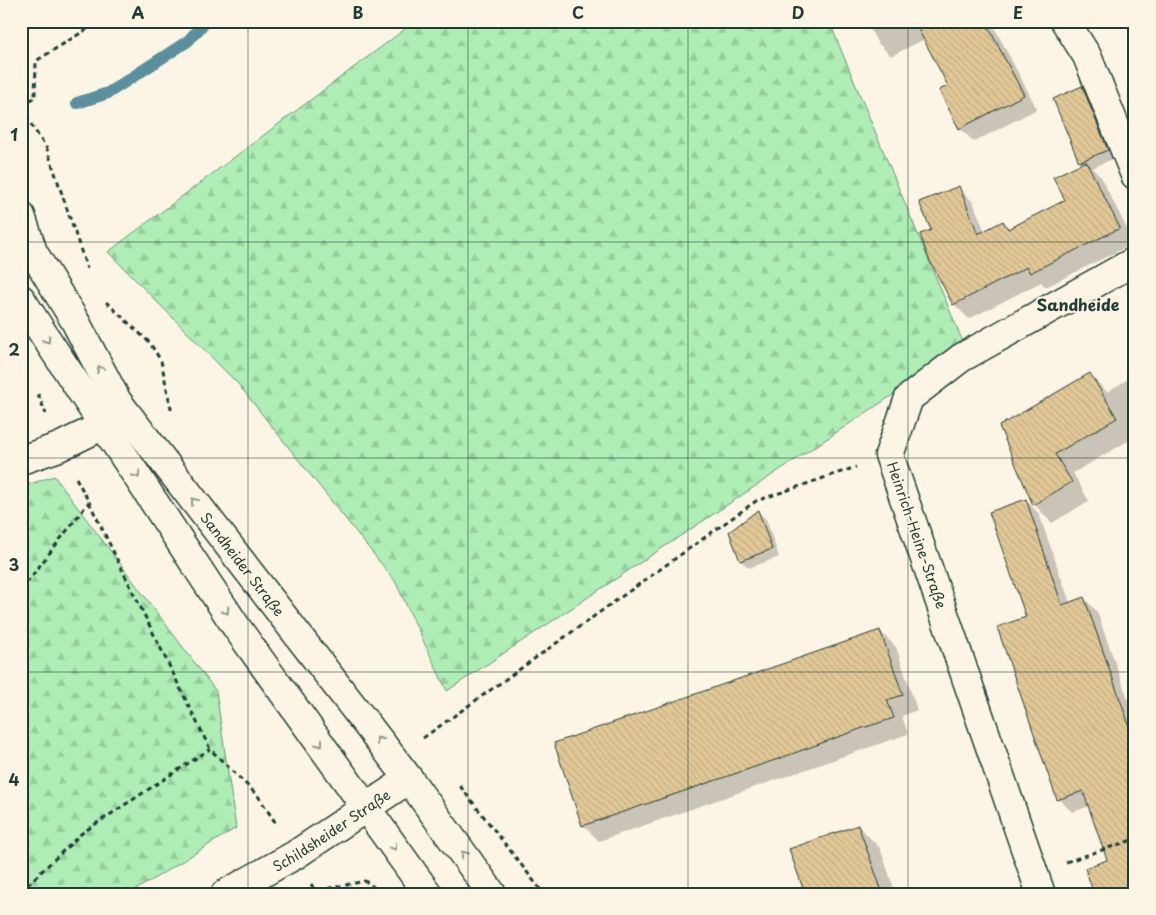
<svg xmlns="http://www.w3.org/2000/svg" width="1156" height="915" font-family="'Playpen Sans',sans-serif">
	<style>
		.forest { fill: url(#forest-firs); stroke: #669574 }
		.shadow { fill: #0003 }
		.lines { fill: none; stroke-linecap: round; stroke-linejoin: round }
		.stream { stroke: #5a909d; stroke-width: 12 }
		.building { fill: url(#building-back-hatch); stroke: #1f3d34 }
		.minor-casing { stroke: #1f3d34; stroke-width: 31 }
		.path { stroke: #1f3d34; stroke-width: 3; stroke-dasharray: 5 4; stroke-linecap: butt }
		.minor { stroke: #fcf5e5; stroke-width: 28 }
		.oneway { stroke: #8e998c }
		.grid { fill: none; stroke: #1f3d34; stroke-width: 1; stroke-opacity: 0.55 }
		.labels { text-anchor: middle; dominant-baseline: central; stroke-width: 4; stroke-linejoin: round; paint-order: stroke }
		.street-label { font-size: 14px; fill: #1f3d34; stroke: #fcf5e5 }
		.quarter-label { font-size: 16px; font-weight: bold; fill: #1f3d34; stroke: #fcf5e5 }
		.neatline { fill: none; stroke: #1f3d34; stroke-width: 2 }
		.grid-label { font-size: 16px; text-anchor: middle; font-weight: bold; fill: #1f3d34 }
	</style>
	<defs>
		<pattern id="forest-firs" width="22" height="20" patternUnits="userSpaceOnUse" patternTransform="scale(1.25)"><rect width="22" height="20" fill="#aeedb5"/><path d="M5 1l3.5 6h-7zM16 11l3.5 6h-7z" fill="#95cc9c"/></pattern>
		<pattern id="building-back-hatch" width="6" height="6" patternUnits="userSpaceOnUse" patternTransform="scale(1.25)"><rect width="6" height="6" fill="#e2c897"/><path d="M-1 5l2 2M0 0l6 6M5-1l2 2" fill="none" stroke="#c1ad83"/></pattern>
	</defs>
	<rect width="100%" height="100%" fill="#fcf5e5"/>
	<filter id="ink" filterUnits="userSpaceOnUse"><feTurbulence type="fractalNoise" baseFrequency=".02" numOctaves="2"/><feDisplacementMap in="SourceGraphic" scale="10" xChannelSelector="R" yChannelSelector="G"/><feConvolveMatrix kernelMatrix="1 2 1 2 8 2 1 2 1" color-interpolation-filters="sRGB"/></filter>
	<g filter="url(#ink)">
		<!-- forest -->
		<path class="forest" d="M 421,21 L 829,21 L 965,347 L 447,691 L 395,581 L 238,384 L 108,252 L 405,29 Z
			M 54,476 L 216,691 L 236,828 L 129,894 L 21,894 L 21,487 Z"/>
		<!-- shadow -->
		<path class="shadow" d="M 866,21 L 991,21 L 1037,109 L 974,142 L 960,128 L 950,86 L 925,39 L 891,56 L 877,42 Z
			M 1082,88 L 1090,95 L 1115,158 L 1092,168 L 1101,177 L 1134,243 L 1046,287 L 1041,282 L 969,319 L 954,304 L 932,231 L 958,187 L 973,202 L 985,232 L 1003,222 L 1010,229 L 1067,201 L 1083,164 L 1080,162 L 1055,100 Z
			M 1090,375 L 1107,392 L 1135,375 L 1135,437 L 1073,473 L 1089,501 L 1052,523 L 1034,504 L 1001,426 Z
			M 1026,500 L 1039,514 L 1070,603 L 1084,598 L 1097,612 L 1135,719 L 1135,894 L 1108,861 L 1090,806 L 1072,812 L 1059,799 L 1027,618 Z
			M 758,512 L 766,519 L 779,557 L 749,568 L 741,561 Z
			M 880,631 L 896,647 L 917,710 L 902,716 L 908,734 L 599,841 L 583,825 Z
			M 858,826 L 880,848 L 896,894 L 807,894 Z"/>
		<g class="lines">
			<!-- stream -->
			<path class="stream" d="M 77,103 L 108,93 L 188,41 L 206,21"/>
		</g>
		<!-- building -->
		<path class="building" d="M 914,21 L 985,21 L 1024,95 L 959,129 L 939,90 L 948,86 Z
			M 1082,86 L 1108,150 L 1079,162 L 1053,99 Z
			M 1086,161 L 1120,228 L 1030,273 L 1027,267 L 953,305 L 928,257 L 920,234 L 931,230 L 919,202 L 959,186 L 978,234 L 1003,221 L 1008,229 L 1065,200 L 1053,177 Z
			M 1090,373 L 1117,418 L 1055,454 L 1072,482 L 1033,505 L 999,426 Z
			M 1026,499 L 1062,605 L 1084,597 L 1135,742 L 1135,894 L 1094,894 L 1085,868 L 1107,860 L 1083,791 L 1057,800 L 997,627 L 1026,617 L 989,512 Z
			M 758,510 L 772,549 L 740,561 L 729,532 Z
			M 880,630 L 903,695 L 887,700 L 894,718 L 860,729 L 778,759 L 582,826 L 554,743 Z
			M 858,825 L 883,894 L 805,894 L 789,849 Z"/>
		<g class="lines">
			<defs>
				<g id="minor">
					<path d="M 1065,21 L 1087,56 L 1135,175"/>
					<path id="s1" d="M 21,216 L 33,252 L 75,321 L 117,401 L 409,779 L 492,894"/>
					<path d="M 21,299 L 46,338 L 237,628 L 428,894"/>
					<path d="M 21,460 L 59,447 L 104,425 L 112,411"/>
					<path id="s2" d="M 225,894 L 295,855 L 409,779"/>
					<path d="M 1041,894 L 889,455 L 909,398 L 961,358 L 1135,261"/>
				</g>
			</defs>
			<!-- minor casing -->
			<use href="#minor" class="minor-casing"/>
			<!-- path -->
			<path class="path" d="M 21,104 L 35,98 L 36,61 L 100,21
				M 21,109 L 47,149 L 87,269
				M 106,302 L 150,343 L 161,361 L 172,413
				M 38,394 L 46,414
				M 76,478 L 89,502 L 210,749 L 258,796 L 277,825
				M 21,590 L 89,502
				M 423,738 L 756,501 L 856,467
				M 460,786 L 544,894
				M 1066,862 L 1135,839
				M 311,884 L 315,891
				M 21,891 L 82,833 L 210,749
				M 311,894 L 315,891 L 365,881 L 382,893"/>
			<!-- minor -->
			<use href="#minor" class="minor"/>
		</g>
		<!-- one-way arrows -->
		<defs><path id="oneway-chevron" d="M-2-3.5L2.5 0L-2 3.5" fill="none" stroke-width="1.6" stroke-linecap="round" stroke-linejoin="round" transform="scale(1.25)"/></defs>
		<g class="oneway">
			<use href="#oneway-chevron" transform="translate(47 340) rotate(57)"/>
			<use href="#oneway-chevron" transform="translate(100 369) rotate(-118)"/>
			<use href="#oneway-chevron" transform="translate(137 475) rotate(57)"/>
			<use href="#oneway-chevron" transform="translate(194 501) rotate(-128)"/>
			<use href="#oneway-chevron" transform="translate(226 611) rotate(57)"/>
			<use href="#oneway-chevron" transform="translate(379 740) rotate(-128)"/>
			<use href="#oneway-chevron" transform="translate(320 744) rotate(54)"/>
			<use href="#oneway-chevron" transform="translate(394 847) rotate(55)"/>
			<use href="#oneway-chevron" transform="translate(464 854) rotate(-126)"/>
		</g>
	</g>
	<!-- grid -->
	<path class="grid" d="M 248,21 L 248,894M 468,21 L 468,894M 688,21 L 688,894M 908,21 L 908,894M 21,242 L 1135,242M 21,458 L 1135,458M 21,672 L 1135,672"/>
	<g class="labels">
		<!-- street labels -->
		<g class="street-label">
			<text transform="translate(917 535) rotate(71)">Heinrich-Heine-Straße</text>
			<text stroke="none"><textPath href="#s1" startOffset="415">Sandheider Straße</textPath></text>
			<text stroke="none"><textPath href="#s2" startOffset="124">Schildsheider Straße</textPath></text>
		</g>
		<!-- quarter labels -->
		<g class="quarter-label">
			<text x="1078" y="304">Sandheide</text>
		</g>
	</g>
	<!-- margin -->
	<rect width="1156" height="915" fill="none" stroke="#fcf5e5" stroke-width="55"/>
	<rect x="28" y="28" width="1100" height="860" class="neatline"/>
	<g class="grid-label">
		<text x="138" y="19">A</text>
		<text x="358" y="19">B</text>
		<text x="578" y="19">C</text>
		<text x="798" y="19">D</text>
		<text x="1018" y="19">E</text>
		<text x="14" y="141">1</text>
		<text x="14" y="356">2</text>
		<text x="14" y="571">3</text>
		<text x="14" y="786">4</text>
	</g>
</svg>
